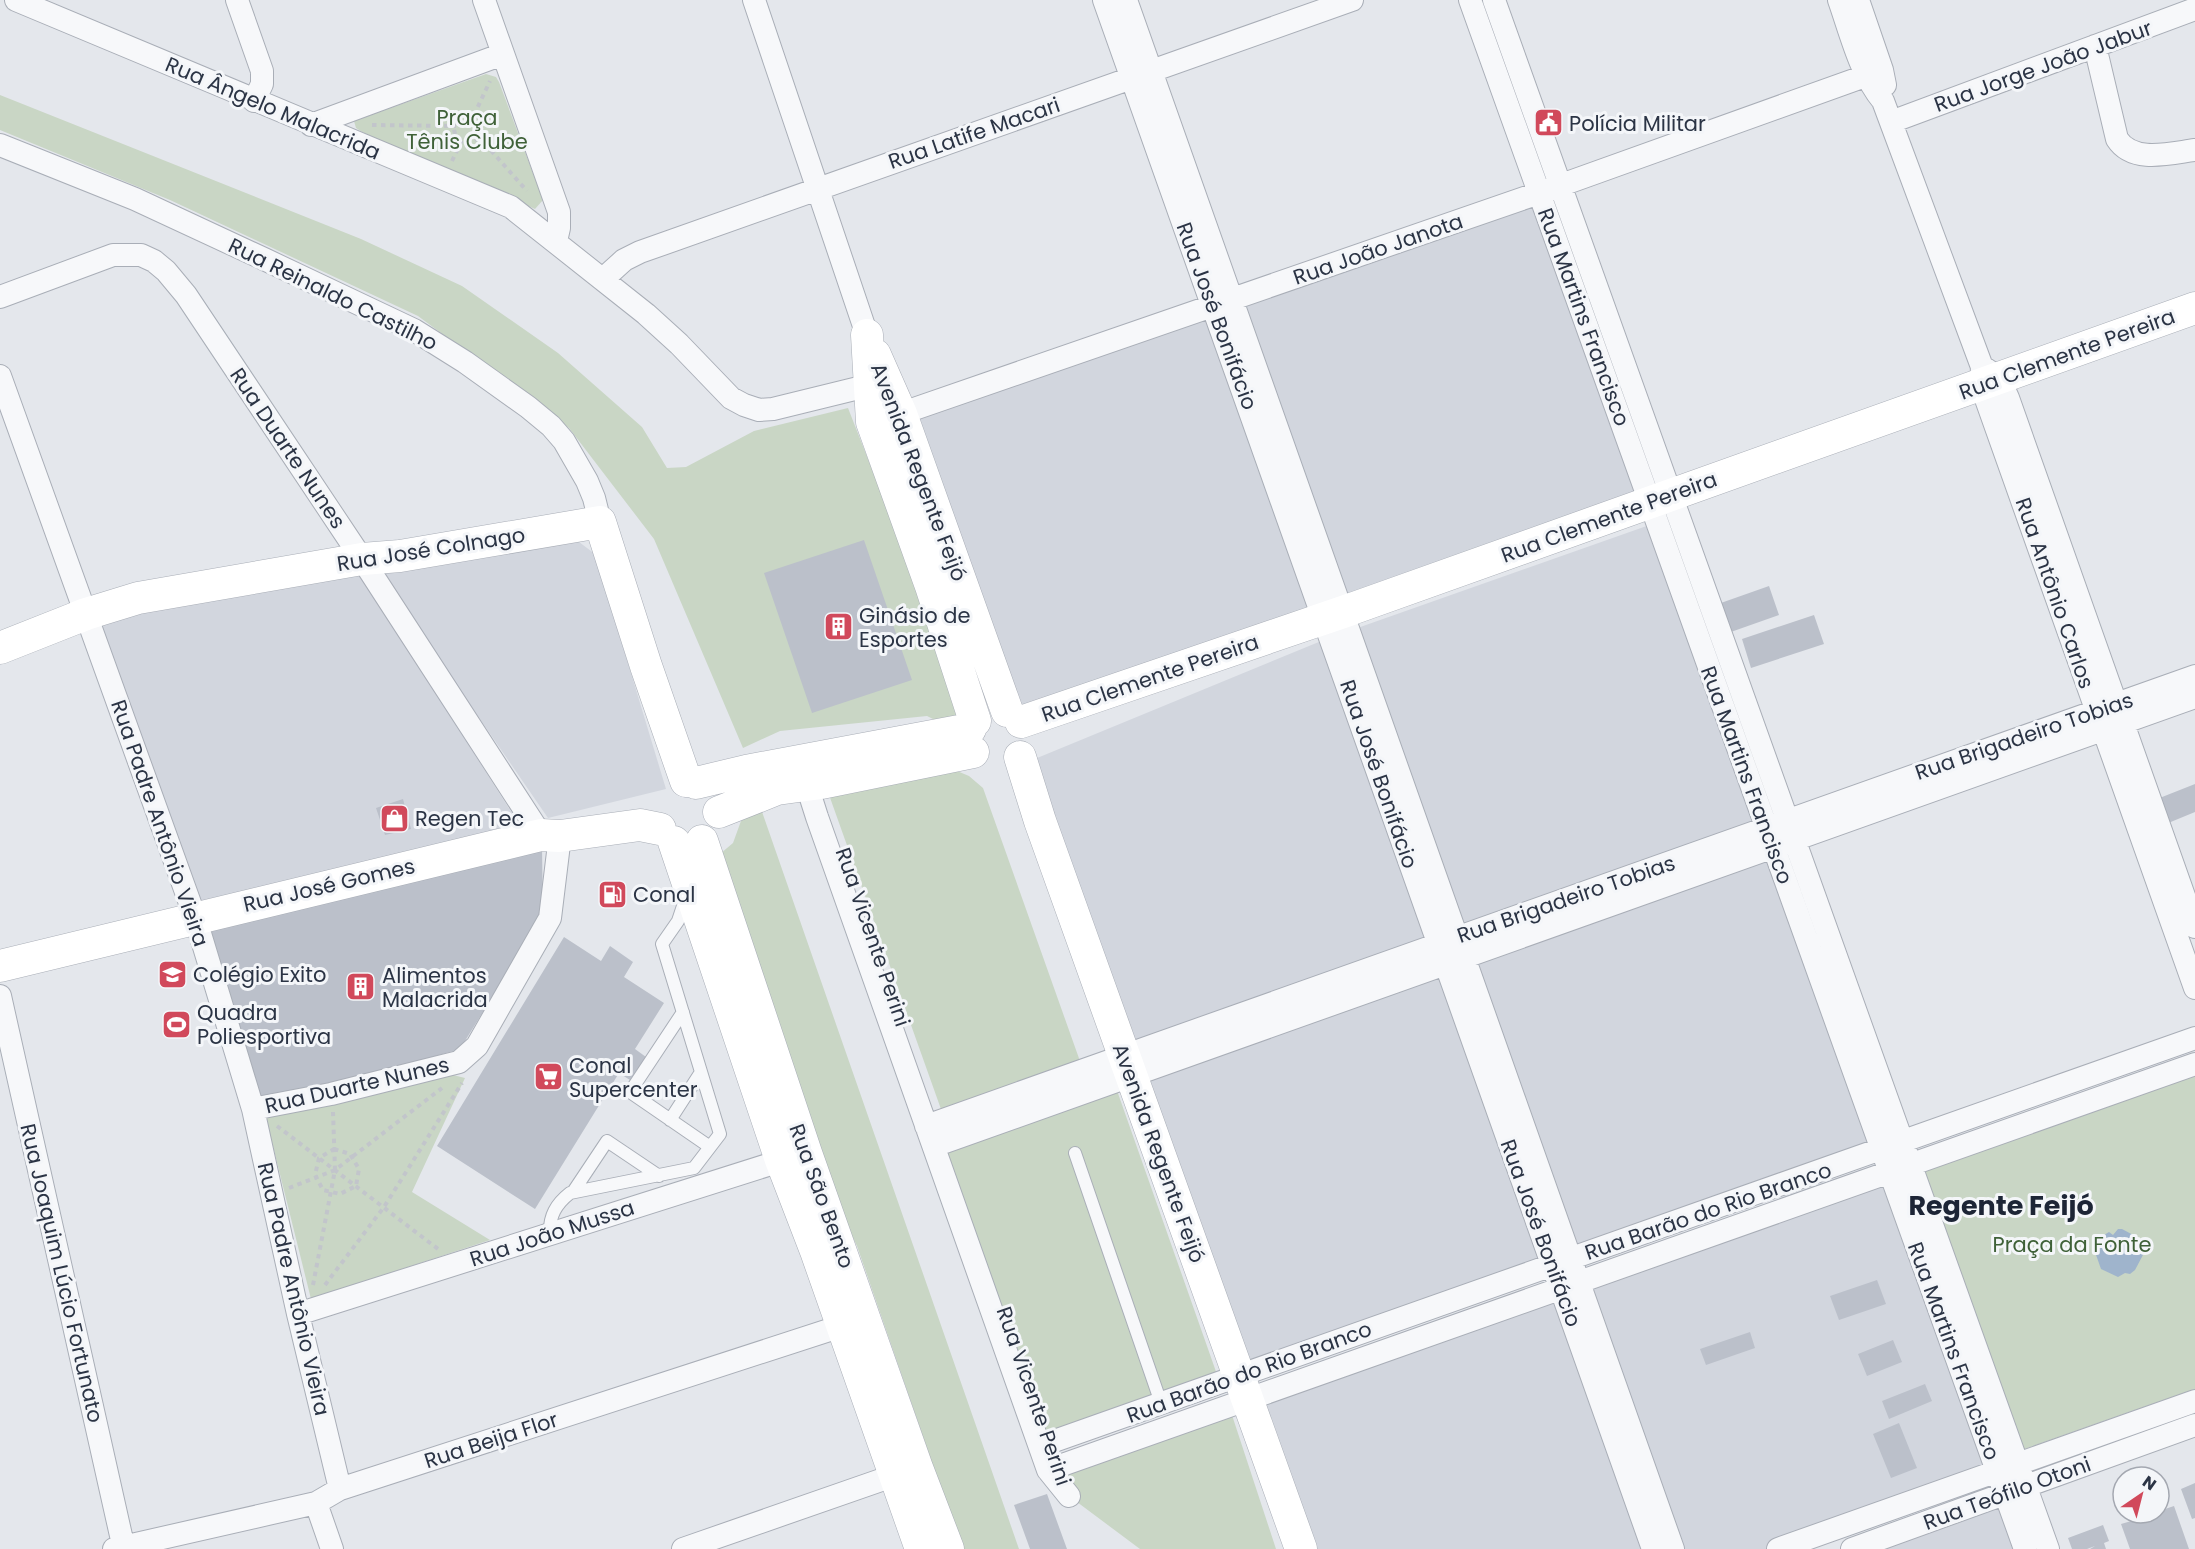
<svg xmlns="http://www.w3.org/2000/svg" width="2195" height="1549" font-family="Poppins,sans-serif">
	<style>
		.built { fill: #d2d6de }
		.green { fill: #c9d6c5 }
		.water { fill: #9fb4cc }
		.building { fill: #bbc0ca }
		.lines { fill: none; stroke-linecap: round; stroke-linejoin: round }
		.lane-casing { stroke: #a9aeb7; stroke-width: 14 }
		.street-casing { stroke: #a9aeb7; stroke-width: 24 }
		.secondary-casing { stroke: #a9aeb7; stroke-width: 33 }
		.path { stroke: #c2c5cb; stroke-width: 4; stroke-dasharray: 4.5 4.5; stroke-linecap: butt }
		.lane { stroke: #f7f8fa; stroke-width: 12 }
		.street { stroke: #f7f8fa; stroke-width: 22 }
		.secondary { stroke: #fff; stroke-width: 32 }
		.labels { text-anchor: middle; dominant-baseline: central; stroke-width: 6; stroke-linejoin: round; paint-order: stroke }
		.street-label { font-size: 21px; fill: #2b3445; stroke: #f4f6f9 }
		.park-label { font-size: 21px; fill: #3f6138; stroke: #f4f6f9 }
		.poi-label { font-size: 21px; fill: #2b3445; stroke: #f4f6f9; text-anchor: start }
		.district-label { font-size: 27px; font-weight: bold; fill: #1d2536; stroke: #f4f6f9 }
	</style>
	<rect width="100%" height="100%" fill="#e4e7ec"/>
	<!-- built -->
	<path class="built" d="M 1539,193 L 1651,503 L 1343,612 L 1231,299 Z
		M 1213,305 L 1325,618 L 1015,718 L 901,414 Z
		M 1658,522 L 1767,828 L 1457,938 L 1349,631 Z
		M 567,533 L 595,554 L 666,789 L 548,818 L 385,581 L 387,566 Z
		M 354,565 L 524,832 L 202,904 L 93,617 Z
		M 1331,637 L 1439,943 L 1124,1056 L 1025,763 Z
		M 1774,848 L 1882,1149 L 1570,1259 L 1464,957 Z
		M 1446,963 L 1552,1264 L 1239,1376 L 1131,1076 Z
		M 1890,1172 L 1997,1472 L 1778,1549 L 1673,1549 L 1578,1282 Z
		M 1561,1288 L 1653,1549 L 1301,1549 L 1247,1399 Z
		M 2005,1494 L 2024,1549 L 1852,1549 Z"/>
	<!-- green -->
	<path class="green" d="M 486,74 L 496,77 L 499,82 L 543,200 L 535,209 L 362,132 L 356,128 L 354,121 Z
		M 0,95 L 361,239 L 462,286 L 558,353 L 642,427 L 667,468 L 686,467 L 754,431 L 848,408 L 967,712 L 951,728 L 927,716 L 780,731 L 743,748 L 654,539 L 569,428 L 418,316 L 170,200 L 0,130 Z
		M 957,771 L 969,776 L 983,788 L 1081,1064 L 942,1112 L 828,792 Z
		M 761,809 L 1019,1549 L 962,1549 L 857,1246 L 776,1081 L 714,859 L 733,843 L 741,821 Z
		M 2195,1070 L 2195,1389 L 2016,1452 L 1915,1169 Z
		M 453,1075 L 465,1078 L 412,1192 L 490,1240 L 311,1299 L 266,1118 Z
		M 1114,1082 L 1220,1383 L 1050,1443 L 944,1142 Z
		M 1229,1406 L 1276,1549 L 1140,1549 L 1069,1496 L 1059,1466 Z"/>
	<!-- water -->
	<path class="water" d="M 2118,1229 L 2122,1229 L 2137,1237 L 2137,1247 L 2144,1253 L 2135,1270 L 2130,1274 L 2125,1273 L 2118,1277 L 2101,1269 L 2095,1252 L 2101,1243 L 2104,1235 L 2109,1232 L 2113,1235 Z"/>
	<!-- building -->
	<path class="building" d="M 864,540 L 912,680 L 812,713 L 764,573 Z
		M 1769,586 L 1779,615 L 1728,633 L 1718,604 Z
		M 1814,615 L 1824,644 L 1751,668 L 1742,639 Z
		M 2195,784 L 2195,812 L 2161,826 L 2152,801 Z
		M 403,799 L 411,829 L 385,835 L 376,808 Z
		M 542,846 L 543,915 L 460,1049 L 253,1108 L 208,925 Z
		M 564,937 L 601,961 L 610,946 L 633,962 L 624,977 L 664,1003 L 635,1049 L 646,1057 L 630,1080 L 619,1073 L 535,1209 L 437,1146 Z
		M 1877,1280 L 1886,1304 L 1839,1320 L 1830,1296 Z
		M 1750,1332 L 1755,1348 L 1706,1365 L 1700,1349 Z
		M 1893,1340 L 1902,1362 L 1867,1376 L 1858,1354 Z
		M 1925,1384 L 1932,1401 L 1889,1419 L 1882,1401 Z
		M 1899,1423 L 1917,1468 L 1891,1478 L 1873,1434 Z
		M 2195,1483 L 2195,1518 L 2192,1519 L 2181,1489 Z
		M 1047,1494 L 1067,1549 L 1030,1549 L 1014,1505 Z
		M 2174,1506 L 2189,1549 L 2130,1549 L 2121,1524 L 2159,1513 L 2159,1511 Z
		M 2103,1525 L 2109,1541 L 2104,1543 L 2106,1549 L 2090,1549 L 2095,1546 L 2087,1549 L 2072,1549 L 2068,1538 Z"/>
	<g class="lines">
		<defs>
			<path id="lane" d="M 683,1012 L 630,1092 L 710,1147
				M 670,1120 L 701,1072
				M 1075,1153 L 1161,1403
				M 573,1192 L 607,1141 L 659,1176
				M 550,1234 C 549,1216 556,1204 570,1193 L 694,1168 L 720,1134 L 662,944 L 678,921 L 686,897"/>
			<path id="street" d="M 16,0 L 511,207 L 646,314 L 679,344 L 731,398 L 744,405 L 759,410 L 773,409 L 883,382
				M 237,0 L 262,71 L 262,84 L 254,101
				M 484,0 L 559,212 L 559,228 L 556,241
				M 754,0 L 867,335
				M 1104,0 L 1653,1549
				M 1126,0 L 1673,1549
				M 1470,0 L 2025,1549
				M 1494,0 L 2048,1549
				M 1839,0 C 1851,34 1860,73 1883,101 L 1982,367 L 1981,385 L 2195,988
				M 1858,0 L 1882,70 L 1885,85
				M 2095,46 L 2117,139 C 2133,164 2171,153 2195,150
				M 1891,122 L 2195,9
				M 311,125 L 503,54
				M 0,145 L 135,199 L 264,259 L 414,330 L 465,362 L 528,407 L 551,426 L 564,441 L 587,481 L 594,498 L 600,522
				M 603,279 L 624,260 L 640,252 L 1352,0
				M 0,297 L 113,255 L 141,255 L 154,261 L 166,271 L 186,295 L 362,559 L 541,835
				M 1986,369 L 1999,378 L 2008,398 L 2195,927
				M 0,376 L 195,917 L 253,1109 L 298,1314 L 340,1489
				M 888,418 L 1539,193 L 1882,70
				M 803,773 L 817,817 L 1048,1470 L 1069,1496
				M 0,996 L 124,1549
				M 253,1109 L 331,1094 L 459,1062 L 477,1046 L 550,918 L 560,836
				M 926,1126 L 2195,676
				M 934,1146 L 2195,697
				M 298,1314 L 793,1157
				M 1040,1446 L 2195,1038
				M 1048,1470 L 2195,1064
				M 316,1503 L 332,1549
				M 114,1549 L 316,1503 L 340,1489 L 857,1321
				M 683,1549 L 907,1471
				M 1778,1549 L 2195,1401
				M 1852,1549 L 2195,1425"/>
			<path id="secondary" d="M 867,335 L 872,422 L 931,586 L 975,721
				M 875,355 L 901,414 L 1007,711
				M 0,648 L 86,614 L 138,598 L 362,559 L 400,556 L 600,522 L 646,666 L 686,781
				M 1021,722 L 1343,612 L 2195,308
				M 1020,757 L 1040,821 L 1301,1549
				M 696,783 L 746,771 L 970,729
				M 719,812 L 777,789 L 821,783 L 973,752
				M 702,841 L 806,1153 L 917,1468 L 948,1549
				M 674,842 L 781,1160 L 816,1251 L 921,1549
				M 0,966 L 541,835 L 560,836 L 640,825 L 660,829"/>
		</defs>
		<!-- lane casing -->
		<use href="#lane" class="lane-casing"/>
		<!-- street casing -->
		<use href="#street" class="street-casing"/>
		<!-- secondary casing -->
		<use href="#secondary" class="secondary-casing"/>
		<!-- path -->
		<path class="path" d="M454 128a14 14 0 1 1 28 0a14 14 0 1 1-28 0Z
			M 474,115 L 490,81
			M 372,125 L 455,126
			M 479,137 L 527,191
			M 452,161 L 462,140
			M 277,1126 L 438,1249
			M 334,1149 L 350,1154 L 359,1169 L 356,1186 L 340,1194 L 323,1190 L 315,1175 L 319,1158 Z
			M 289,1188 L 335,1170 L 442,1088
			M 313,1285 L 335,1170 L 333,1112
			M 325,1285 L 384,1207 L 462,1083"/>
		<!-- lane -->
		<use href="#lane" class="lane"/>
		<!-- street -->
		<use href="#street" class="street"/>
		<!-- secondary -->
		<use href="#secondary" class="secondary"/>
	</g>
	<!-- icons -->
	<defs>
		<symbol id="civic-square" viewBox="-11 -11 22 22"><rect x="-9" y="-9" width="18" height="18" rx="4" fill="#d1495b" stroke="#f4f6f9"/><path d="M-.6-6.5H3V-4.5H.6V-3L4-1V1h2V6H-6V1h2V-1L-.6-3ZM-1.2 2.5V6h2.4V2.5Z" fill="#fff"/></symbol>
		<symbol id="building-square" viewBox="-11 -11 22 22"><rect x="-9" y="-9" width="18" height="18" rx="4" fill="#d1495b" stroke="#f4f6f9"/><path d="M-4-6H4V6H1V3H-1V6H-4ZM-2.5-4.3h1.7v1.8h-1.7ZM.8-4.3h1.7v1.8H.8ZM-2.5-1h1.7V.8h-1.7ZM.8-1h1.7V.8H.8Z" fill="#fff"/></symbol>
		<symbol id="shop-square" viewBox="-11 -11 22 22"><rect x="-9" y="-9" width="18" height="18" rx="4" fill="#d1495b" stroke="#f4f6f9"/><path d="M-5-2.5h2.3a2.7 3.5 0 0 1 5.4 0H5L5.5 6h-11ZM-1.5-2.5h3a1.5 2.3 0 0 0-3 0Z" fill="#fff"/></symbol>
		<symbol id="fuel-square" viewBox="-11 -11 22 22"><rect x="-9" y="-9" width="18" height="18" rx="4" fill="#d1495b" stroke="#f4f6f9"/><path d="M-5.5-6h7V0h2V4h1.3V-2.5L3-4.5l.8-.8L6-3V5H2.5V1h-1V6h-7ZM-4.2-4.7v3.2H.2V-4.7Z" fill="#fff"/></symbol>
		<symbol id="school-square" viewBox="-11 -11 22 22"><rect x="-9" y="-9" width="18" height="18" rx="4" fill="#d1495b" stroke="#f4f6f9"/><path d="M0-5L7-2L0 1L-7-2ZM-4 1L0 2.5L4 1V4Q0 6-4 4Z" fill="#fff"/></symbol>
		<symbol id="stadium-square" viewBox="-11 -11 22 22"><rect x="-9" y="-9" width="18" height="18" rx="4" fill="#d1495b" stroke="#f4f6f9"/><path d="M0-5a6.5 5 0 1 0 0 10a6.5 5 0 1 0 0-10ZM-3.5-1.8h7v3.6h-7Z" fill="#fff"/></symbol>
		<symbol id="supermarket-square" viewBox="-11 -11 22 22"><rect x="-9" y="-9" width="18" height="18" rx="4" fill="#d1495b" stroke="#f4f6f9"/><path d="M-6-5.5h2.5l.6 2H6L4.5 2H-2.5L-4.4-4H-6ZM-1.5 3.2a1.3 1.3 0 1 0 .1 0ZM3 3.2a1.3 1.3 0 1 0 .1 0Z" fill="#fff"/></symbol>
	</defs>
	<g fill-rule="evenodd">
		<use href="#civic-square" x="1532" y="106" width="33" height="33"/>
		<use href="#building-square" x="822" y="610" width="33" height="33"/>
		<use href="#shop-square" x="378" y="802" width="33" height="33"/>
		<use href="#fuel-square" x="596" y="878" width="33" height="33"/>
		<use href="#school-square" x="156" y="958" width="33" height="33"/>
		<use href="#building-square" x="344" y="970" width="33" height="33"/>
		<use href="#stadium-square" x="160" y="1008" width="33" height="33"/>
		<use href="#supermarket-square" x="532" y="1060" width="33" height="33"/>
	</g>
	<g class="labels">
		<!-- street labels -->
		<g class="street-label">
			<text transform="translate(2043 66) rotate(-20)">Rua Jorge João Jabur</text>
			<text transform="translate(273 108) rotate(23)">Rua Ângelo Malacrida</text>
			<text transform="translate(974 133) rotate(-19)">Rua Latife Macari</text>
			<text transform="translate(1378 249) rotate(-19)">Rua João Janota</text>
			<text transform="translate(333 294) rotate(26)">Rua Reinaldo Castilho</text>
			<text transform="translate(1217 316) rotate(70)">Rua José Bonifácio</text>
			<text transform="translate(1584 317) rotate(70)">Rua Martins Francisco</text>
			<text transform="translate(2067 354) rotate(-20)">Rua Clemente Pereira</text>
			<text transform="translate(288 448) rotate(56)">Rua Duarte Nunes</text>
			<text transform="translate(919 472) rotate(69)">Avenida Regente Feijó</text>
			<text transform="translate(1609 517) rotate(-20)">Rua Clemente Pereira</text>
			<text transform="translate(431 549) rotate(-9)">Rua José Colnago</text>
			<text transform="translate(2055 593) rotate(71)">Rua Antônio Carlos</text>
			<text transform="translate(1150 678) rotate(-19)">Rua Clemente Pereira</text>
			<text transform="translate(2024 736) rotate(-19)">Rua Brigadeiro Tobias</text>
			<text transform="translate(1379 774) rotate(71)">Rua José Bonifácio</text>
			<text transform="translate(1747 775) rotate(70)">Rua Martins Francisco</text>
			<text transform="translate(160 823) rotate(71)">Rua Padre Antônio Vieira</text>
			<text transform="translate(329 885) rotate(-13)">Rua José Gomes</text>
			<text transform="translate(1566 899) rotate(-19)">Rua Brigadeiro Tobias</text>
			<text transform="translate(873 937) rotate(71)">Rua Vicente Perini</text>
			<text transform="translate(357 1085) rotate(-13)">Rua Duarte Nunes</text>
			<text transform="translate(1159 1153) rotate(70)">Avenida Regente Feijó</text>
			<text transform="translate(822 1196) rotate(70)">Rua São Bento</text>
			<text transform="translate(1708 1211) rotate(-19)">Rua Barão do Rio Branco</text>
			<text transform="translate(552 1233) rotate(-18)">Rua João Mussa</text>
			<text transform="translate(1541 1233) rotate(70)">Rua José Bonifácio</text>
			<text transform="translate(62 1273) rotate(77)">Rua Joaquim Lúcio Fortunato</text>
			<text transform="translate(294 1289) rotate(77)">Rua Padre Antônio Vieira</text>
			<text transform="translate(1954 1351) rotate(70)">Rua Martins Francisco</text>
			<text transform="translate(1249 1372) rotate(-20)">Rua Barão do Rio Branco</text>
			<text transform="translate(1034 1396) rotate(71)">Rua Vicente Perini</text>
			<text transform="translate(491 1440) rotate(-18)">Rua Beija Flor</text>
			<text transform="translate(2007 1493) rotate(-20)">Rua Teófilo Otoni</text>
		</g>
		<!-- park labels -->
		<g class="park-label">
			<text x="467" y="117">Praça<tspan x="467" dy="24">Tênis Clube</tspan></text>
			<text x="2072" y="1244">Praça da Fonte</text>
		</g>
		<!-- poi labels -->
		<g class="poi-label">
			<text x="1569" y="123">Polícia Militar</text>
			<text x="859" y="615">Ginásio de<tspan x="859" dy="24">Esportes</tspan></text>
			<text x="415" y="818">Regen Tec</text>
			<text x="633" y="894">Conal</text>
			<text x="193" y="974">Colégio Exito</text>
			<text x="382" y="975">Alimentos<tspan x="382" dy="24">Malacrida</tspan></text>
			<text x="197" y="1012">Quadra<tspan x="197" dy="24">Poliesportiva</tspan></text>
			<text x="569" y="1065">Conal<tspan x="569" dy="24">Supercenter</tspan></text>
		</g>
		<!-- district labels -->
		<g class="district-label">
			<text x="2001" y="1205">Regente Feijó</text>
		</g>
	</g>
	<!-- north arrow -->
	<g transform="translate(2141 1495) rotate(35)"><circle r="28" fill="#f4f6f9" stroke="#a4a8b1" stroke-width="1.5"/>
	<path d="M0-4.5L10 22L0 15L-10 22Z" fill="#d1495b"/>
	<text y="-9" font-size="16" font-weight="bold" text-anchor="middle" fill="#2b3445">N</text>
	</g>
</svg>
